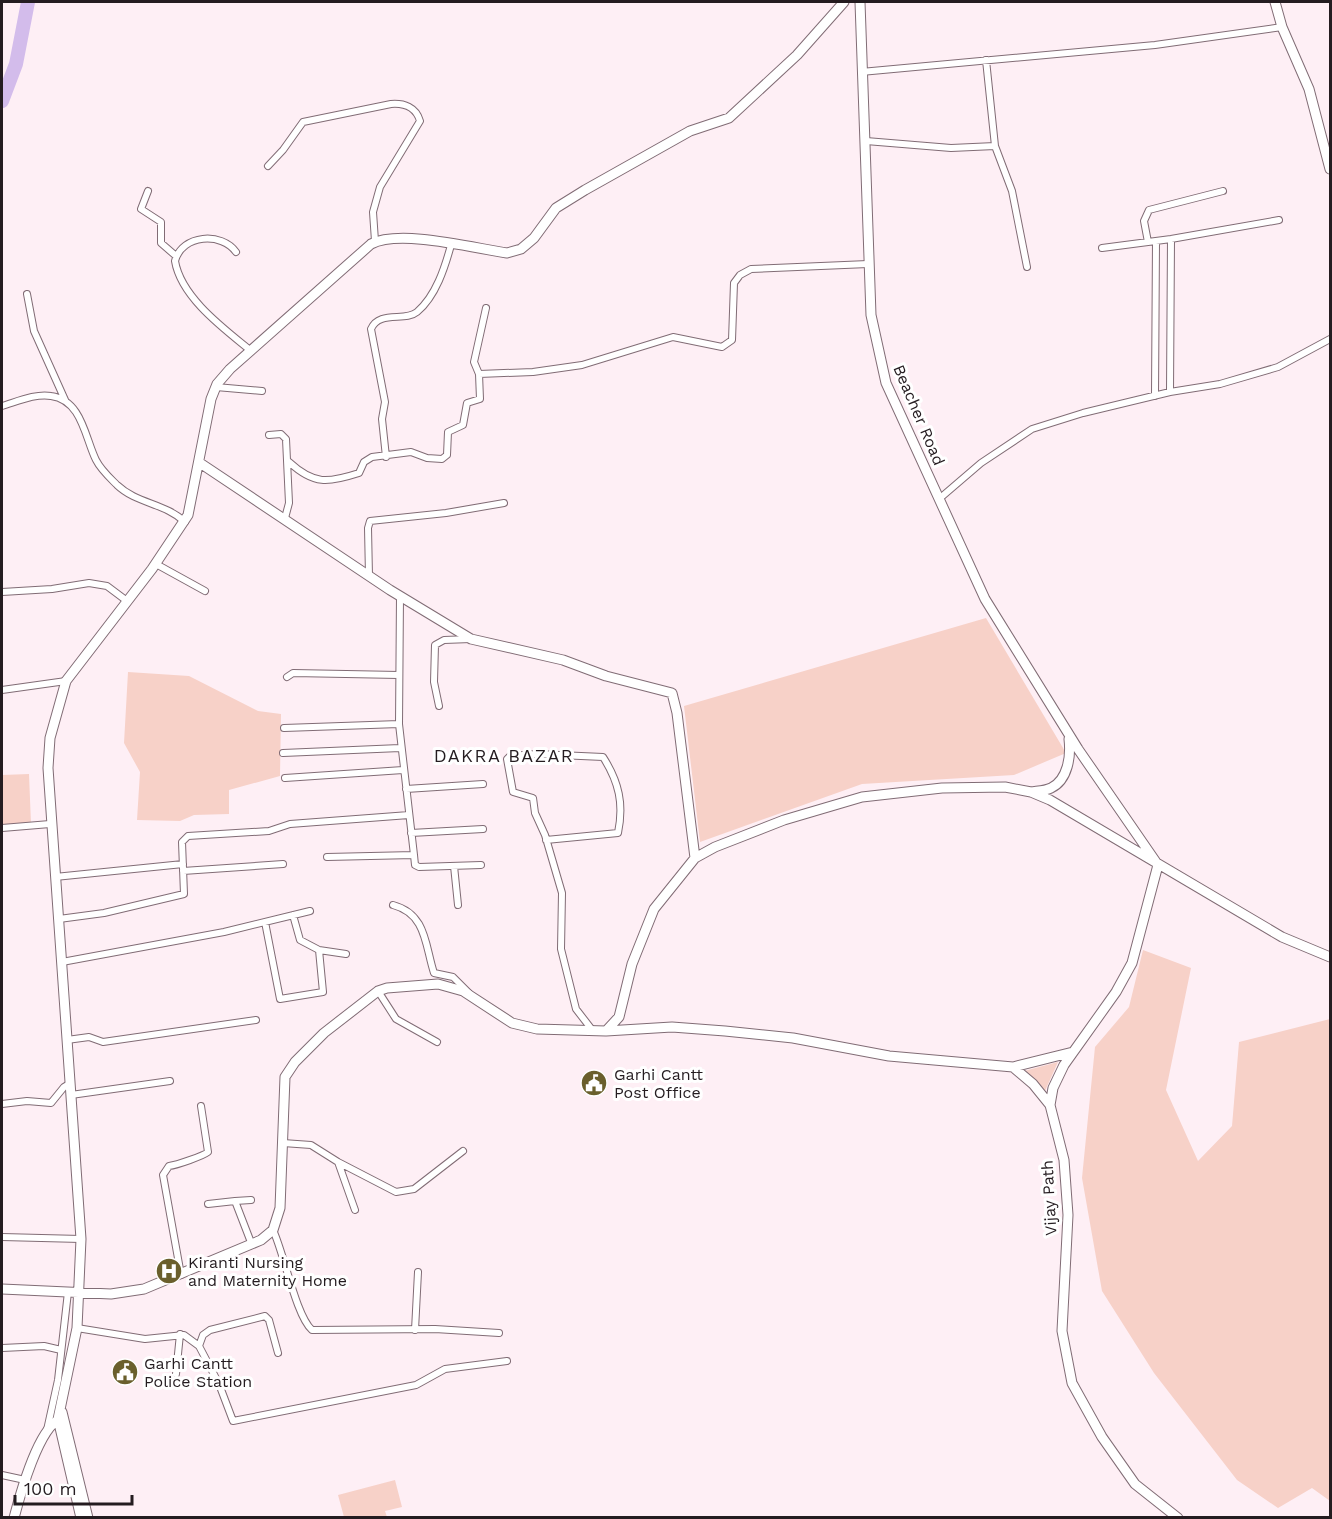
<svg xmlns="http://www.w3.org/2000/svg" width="1332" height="1519" font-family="'Work Sans',sans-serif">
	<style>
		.green { fill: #f7d1c8 }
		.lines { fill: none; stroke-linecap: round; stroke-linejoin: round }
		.river { stroke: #d3bceb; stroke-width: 14 }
		.street-casing { stroke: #816c75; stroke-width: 8 }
		.secondary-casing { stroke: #816c75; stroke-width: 11 }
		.street { stroke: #fff; stroke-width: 6 }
		.secondary { stroke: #fff; stroke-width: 9 }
		.labels { text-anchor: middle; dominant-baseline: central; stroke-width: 6; stroke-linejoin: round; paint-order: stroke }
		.street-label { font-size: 16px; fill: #241c20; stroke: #fff }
		.poi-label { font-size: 16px; fill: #241c20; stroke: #fff; text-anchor: start }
		.neighbourhood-label { font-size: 18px; letter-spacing: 1.5px; fill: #241c20; stroke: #fff }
	</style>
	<rect width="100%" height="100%" fill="#feeff5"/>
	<!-- green -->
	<path class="green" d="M 986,618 L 1066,753 L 1014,775 L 862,784 L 700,842 L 684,706 Z
		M 128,672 L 189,676 L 258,711 L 281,714 L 280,776 L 229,790 L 229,814 L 194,815 L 180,821 L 137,820 L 140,772 L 124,743 Z
		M 29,774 L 31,824 L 2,825 L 2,775 Z
		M 1143,950 L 1191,968 L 1166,1090 L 1198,1161 L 1232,1126 L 1239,1042 L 1330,1019 L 1330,1501 L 1312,1488 L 1278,1508 L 1237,1480 L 1154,1373 L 1102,1291 L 1082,1178 L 1095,1047 L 1129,1007 Z
		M 1058,1062 L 1045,1091 L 1024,1071 Z
		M 395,1480 L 402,1507 L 385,1511 L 387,1517 L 344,1517 L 338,1495 Z"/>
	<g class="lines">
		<!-- river -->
		<path class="river" d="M 2,101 L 16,64 L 28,2"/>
		<defs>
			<path id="street" d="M 986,60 L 995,146 L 1012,191 L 1027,267
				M 861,72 L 1155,45 L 1282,27
				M 866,141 L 951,148 L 995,146
				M 268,166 L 283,150 L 303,122 L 391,104 C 404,103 416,107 420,121 L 380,187 L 373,212 L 375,241
				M 148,191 L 141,209 L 161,222 L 161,243 L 176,256
				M 1148,242 L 1144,221 L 1149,210 L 1223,191
				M 1102,248 L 1171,239 L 1279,220
				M 236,252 C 222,232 182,234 175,261 C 181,297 223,328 250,350
				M 27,294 L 34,331 L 65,400
				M 479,374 L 474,362 L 486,308
				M 216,387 L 262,391
				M 1170,392 L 1171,239
				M 1155,396 L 1156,241
				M 2,406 C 16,402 36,393 51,396 C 82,400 85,438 96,460 C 101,470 110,478 117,485 C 137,504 165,503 185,522
				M 269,435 L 281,434 L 286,439 L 289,503 L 285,518
				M 386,457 L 382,419 L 385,402 L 371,329 C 379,310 405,322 417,312 C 436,296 445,267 451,245
				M 289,462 C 314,485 328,483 359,473 L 364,462 L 372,457 L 411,452 L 427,458 L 442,459 L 447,455 L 448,432 L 463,425 L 467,403 L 480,399 L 479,374 L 533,372 L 582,365 L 673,337 L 722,347 L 732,340 L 734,283 L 740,275 L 751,269 L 868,264
				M 939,499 L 981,463 L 1032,429 L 1083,413 L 1170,392 L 1220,384 L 1278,367 L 1330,339
				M 156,564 L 205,591
				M 369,576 L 368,528 L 370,521 L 446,513 L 504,503
				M 2,592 L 52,589 L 89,583 L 107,586 L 127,601
				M 287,677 L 293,673 L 399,675
				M 2,690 L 66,681
				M 439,706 L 434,682 L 435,645 L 444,640 L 471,639
				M 284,728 L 399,724
				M 283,753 L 400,748
				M 285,778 L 403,770
				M 406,789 L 483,784
				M 2,828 L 50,824
				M 411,833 L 483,829
				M 546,840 L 618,833 C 624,804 619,782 603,757 L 537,754 L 510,756 L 507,759 L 513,792 L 533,798 L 535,813 L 545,835 L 562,893 L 561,949 L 576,1009 L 593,1031
				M 414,855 L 415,865 L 419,867 L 481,865
				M 327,857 L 414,855 L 399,724 L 400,596
				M 454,866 L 458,905
				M 183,871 L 283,864
				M 55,877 L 183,864
				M 393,905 C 427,914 425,946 434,973 L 453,977 L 469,993
				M 59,919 L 104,913 L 184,894 L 182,842 L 188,836 L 269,831 L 290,824 L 409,815
				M 265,922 L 280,999 L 323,992 L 319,950 L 300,940 L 293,915
				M 319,950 L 346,954
				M 62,962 L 224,932 L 310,911
				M 378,991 L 396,1019 L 437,1042
				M 67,1040 L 89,1037 L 103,1042 L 256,1020
				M 71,1095 L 170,1081
				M 2,1104 L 27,1101 L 51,1103 L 64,1087 L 69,1084
				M 283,1143 L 311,1145 L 338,1162 L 396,1192 L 414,1189 L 463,1151
				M 338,1162 L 355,1210
				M 235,1201 L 251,1200
				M 208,1204 L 235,1201 L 252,1245
				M 273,1230 C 284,1253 296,1316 312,1330 L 435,1329 L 499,1333
				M 2,1237 L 81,1239
				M 181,1275 L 163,1175 L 169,1166 C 177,1165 203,1156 208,1152 L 201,1106
				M 77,1328 L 145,1339 L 184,1335 L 199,1346 L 219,1384 L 233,1421 L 416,1385 L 445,1369 L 507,1361
				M 415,1330 L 418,1272
				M 199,1346 L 203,1335 L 210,1330 L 265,1316 L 269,1320 L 278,1353
				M 2,1348 L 44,1346 L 61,1350
				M 176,1374 L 180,1334
				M 47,1430 L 58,1380 L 68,1292
				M 2,1475 L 25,1480"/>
			<path id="secondary" d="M 860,2 L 871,315 L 886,383 L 985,599 L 1078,749 L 1158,865
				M 1275,2 L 1282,27 L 1309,89 L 1330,169
				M 200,463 L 390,590 L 471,639 L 563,660 L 606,676 L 672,693 L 677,713 L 695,858
				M 1031,792 C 1037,791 1045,791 1051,788 C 1068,780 1071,756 1069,739
				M 1158,865 L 1132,963 L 1116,992 L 1064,1065 L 1053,1088 L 1050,1105 L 1064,1160 L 1068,1215 L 1062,1331 L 1072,1383 L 1102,1437 L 1135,1484 L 1178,1518
				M 606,1031 L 619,1017 L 632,964 L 654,909 L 695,858 L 715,847 L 784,820 L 862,797 L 942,788 L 1005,787 L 1031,792 L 1050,800 L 1282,937 L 1330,957
				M 1013,1067 L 1073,1052
				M 2,1289 L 111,1294 L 144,1289 L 261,1240 L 273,1230 L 280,1208 L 285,1077 L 295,1062 L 324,1033 L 378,991 L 387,988 L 438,984 L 463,991 L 512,1023 L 537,1029 L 606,1031 L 672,1027 L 725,1031 L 793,1038 L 889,1056 L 1013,1067 L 1033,1084 L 1050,1105
				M 62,1412 L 88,1518
				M 14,1518 C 20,1495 39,1425 62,1418
				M 81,1518 L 58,1419 L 77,1328 L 81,1239 L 48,768 L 50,738 L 66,681 L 152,569 L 188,515 L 211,399 L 217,384 L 230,369 L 371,244 C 400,229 473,248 507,253 L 521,249 L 534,238 L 556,208 L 585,190 L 690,131 L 729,118 L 797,55 L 844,2"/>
		</defs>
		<!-- street casing -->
		<use href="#street" class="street-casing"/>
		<!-- secondary casing -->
		<use href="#secondary" class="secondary-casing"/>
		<!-- street -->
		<use href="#street" class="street"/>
		<!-- secondary -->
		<use href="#secondary" class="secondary"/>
	</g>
	<!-- icons -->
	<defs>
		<symbol id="civic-disc" viewBox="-11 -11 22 22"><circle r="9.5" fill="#6a5f2c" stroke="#fff"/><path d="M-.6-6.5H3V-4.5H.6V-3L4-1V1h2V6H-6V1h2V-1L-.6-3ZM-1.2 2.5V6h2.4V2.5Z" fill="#fff"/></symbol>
		<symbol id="hospital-disc" viewBox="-11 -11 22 22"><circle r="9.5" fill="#6a5f2c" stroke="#fff"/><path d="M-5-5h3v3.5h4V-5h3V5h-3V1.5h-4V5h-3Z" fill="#fff"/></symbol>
	</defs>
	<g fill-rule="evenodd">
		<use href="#civic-disc" x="579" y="1068" width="30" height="30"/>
		<use href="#hospital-disc" x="154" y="1256" width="30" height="30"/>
		<use href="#civic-disc" x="110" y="1357" width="30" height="30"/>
	</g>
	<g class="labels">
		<!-- street labels -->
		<g class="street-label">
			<text transform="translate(919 415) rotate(67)">Beacher Road</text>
			<text transform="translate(1049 1198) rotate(-93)">Vijay Path</text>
		</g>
		<!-- poi labels -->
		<g class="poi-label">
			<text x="614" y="1074">Garhi Cantt<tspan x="614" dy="18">Post Office</tspan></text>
			<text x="188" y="1262">Kiranti Nursing<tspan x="188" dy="18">and Maternity Home</tspan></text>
			<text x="144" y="1363">Garhi Cantt<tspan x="144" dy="18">Police Station</tspan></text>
		</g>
		<!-- neighbourhood labels -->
		<g class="neighbourhood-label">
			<text x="504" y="755">DAKRA BAZAR</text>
		</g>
	</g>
	<!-- border -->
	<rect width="1332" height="1519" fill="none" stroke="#241c20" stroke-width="6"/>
	<!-- scale -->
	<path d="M15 1495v9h117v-9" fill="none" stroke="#241c20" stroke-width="3"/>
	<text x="24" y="1495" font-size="18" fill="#241c20" stroke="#ffffff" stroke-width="4.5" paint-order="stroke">100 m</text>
</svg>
